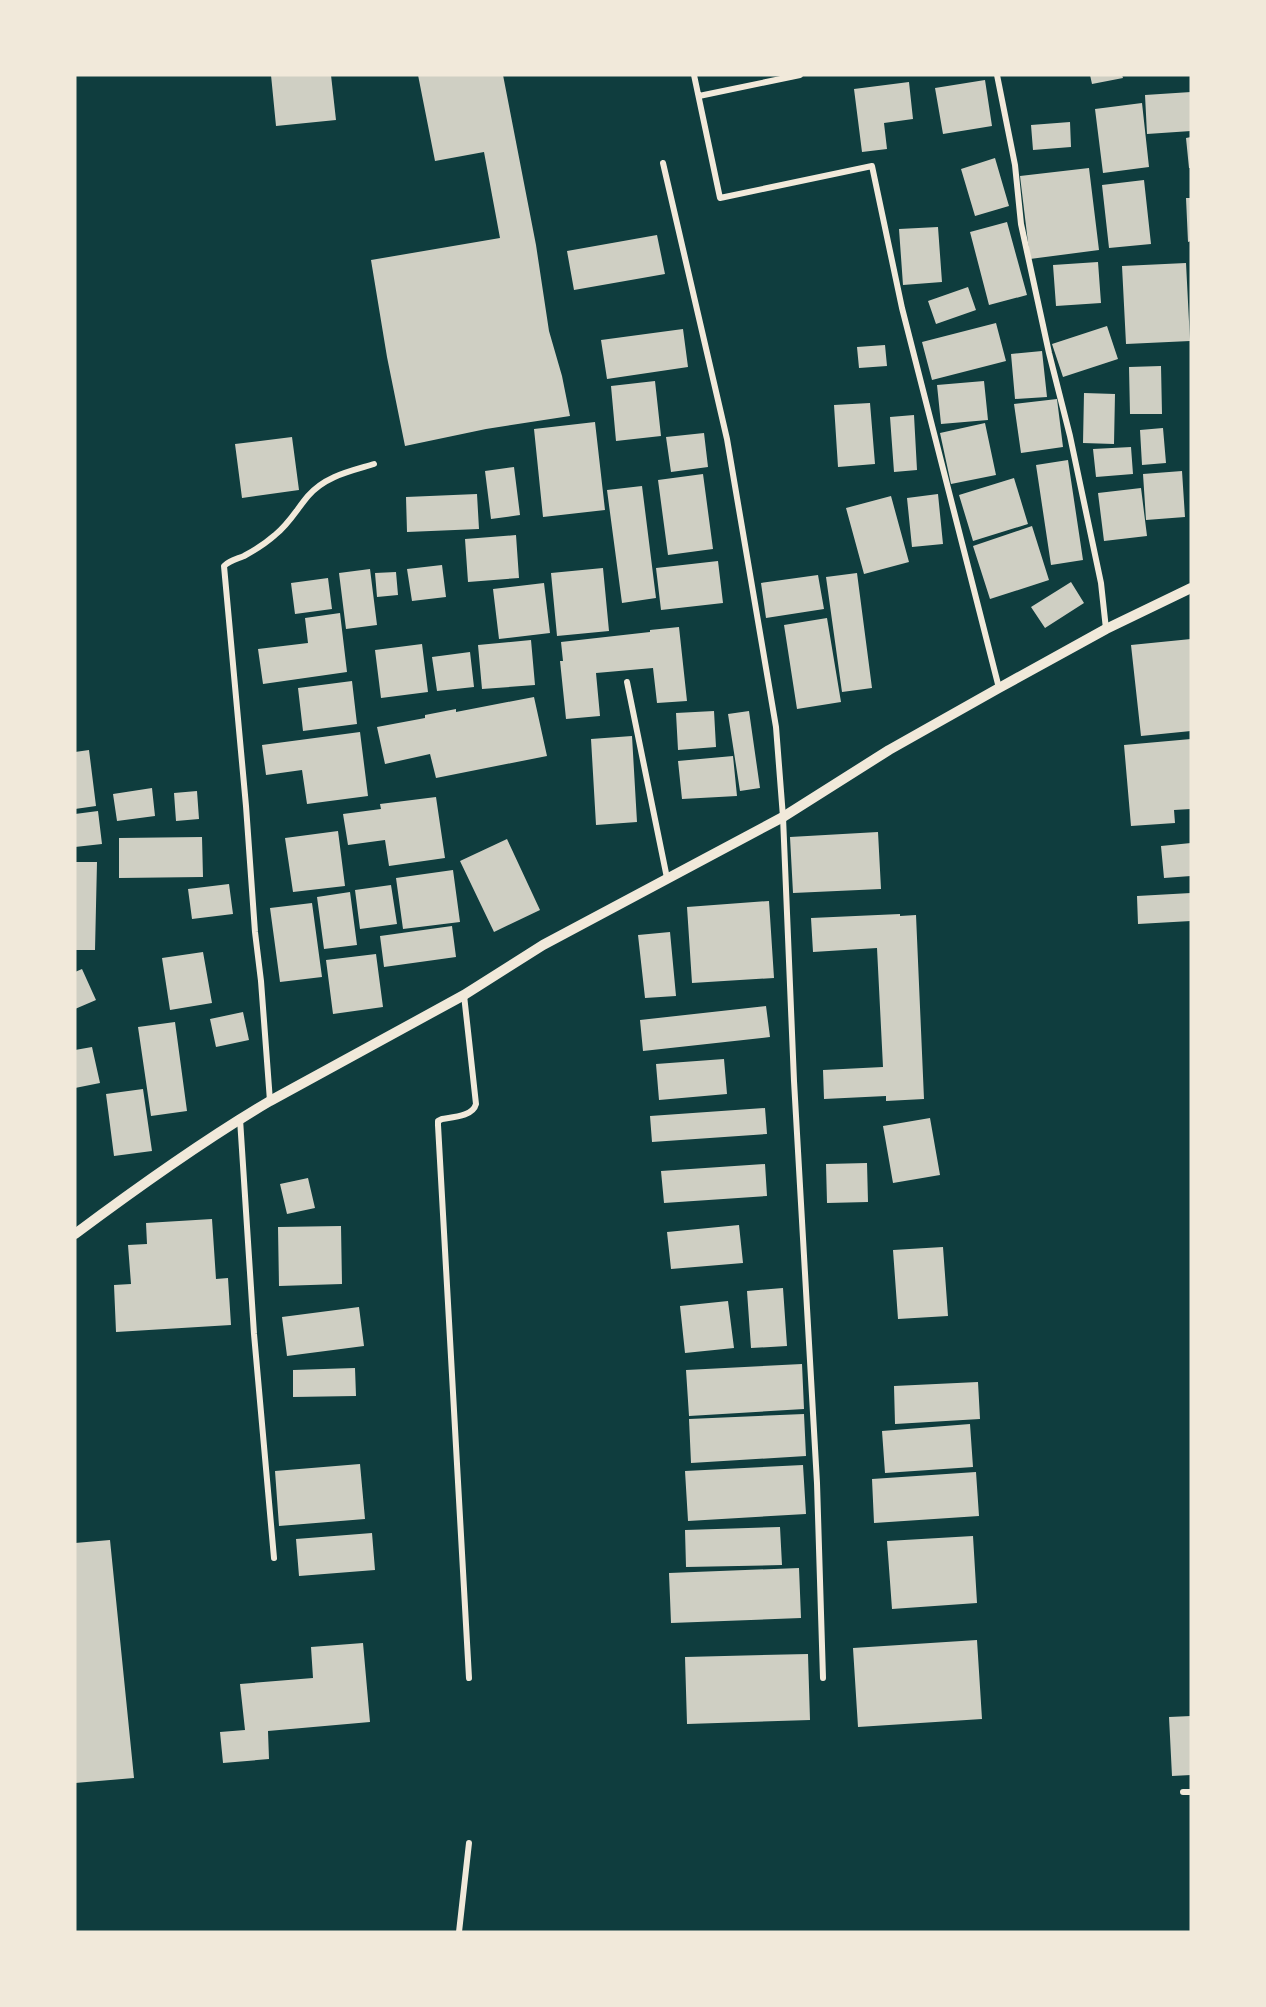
<svg xmlns="http://www.w3.org/2000/svg" width="1266" height="2007" font-family="Karla,sans-serif">
	<style>
		.building { fill: #cfcfc3 }
		.lines { fill: none; stroke-linecap: round; stroke-linejoin: round }
		.minor { stroke: #f1e9da; stroke-width: 6 }
		.tertiary { stroke: #f1e9da; stroke-width: 10 }
	</style>
	<rect width="100%" height="100%" fill="#0f3d3e"/>
	<!-- building -->
	<path class="building" d="M 271,75 L 331,75 L 336,120 L 276,126 Z
		M 418,75 L 503,75 L 536,245 L 549,331 L 562,376 L 570,416 L 486,429 L 405,446 L 387,357 L 371,260 L 500,238 L 484,152 L 435,161 Z
		M 1090,75 L 1122,75 L 1123,78 L 1092,84 Z
		M 985,80 L 992,126 L 943,134 L 935,88 Z
		M 909,82 L 913,119 L 884,123 L 887,149 L 862,152 L 854,89 Z
		M 1191,92 L 1191,131 L 1147,134 L 1145,95 Z
		M 1142,103 L 1149,167 L 1103,173 L 1095,109 Z
		M 1070,122 L 1071,147 L 1033,150 L 1031,125 Z
		M 1191,137 L 1191,168 L 1189,168 L 1186,138 Z
		M 995,158 L 1009,206 L 975,216 L 961,169 Z
		M 1089,168 L 1099,250 L 1030,259 L 1020,176 Z
		M 1144,180 L 1151,244 L 1109,248 L 1102,185 Z
		M 1186,198 L 1191,198 L 1191,241 L 1188,242 Z
		M 1007,222 L 1027,295 L 989,305 L 970,232 Z
		M 938,227 L 942,282 L 903,285 L 899,229 Z
		M 657,235 L 665,274 L 574,290 L 567,251 Z
		M 1098,262 L 1101,303 L 1056,306 L 1053,265 Z
		M 1186,263 L 1190,341 L 1126,344 L 1122,266 Z
		M 968,287 L 976,310 L 936,324 L 928,301 Z
		M 996,323 L 1006,361 L 932,380 L 922,342 Z
		M 1107,326 L 1118,359 L 1063,377 L 1052,344 Z
		M 683,329 L 688,367 L 607,379 L 601,340 Z
		M 885,345 L 887,366 L 859,368 L 857,347 Z
		M 1042,351 L 1047,397 L 1015,399 L 1011,354 Z
		M 1161,366 L 1162,414 L 1130,414 L 1129,367 Z
		M 655,381 L 661,436 L 616,441 L 611,386 Z
		M 984,381 L 988,420 L 941,424 L 937,385 Z
		M 1084,393 L 1115,394 L 1114,444 L 1083,443 Z
		M 1057,399 L 1063,447 L 1021,453 L 1014,404 Z
		M 870,403 L 875,464 L 838,467 L 834,405 Z
		M 914,415 L 917,470 L 894,472 L 890,417 Z
		M 595,422 L 605,510 L 543,517 L 534,429 Z
		M 985,423 L 996,475 L 951,484 L 940,433 Z
		M 1163,428 L 1166,463 L 1142,465 L 1140,430 Z
		M 704,433 L 708,467 L 671,472 L 666,437 Z
		M 292,437 L 299,490 L 242,498 L 235,444 Z
		M 1131,447 L 1133,474 L 1096,477 L 1093,449 Z
		M 1068,460 L 1083,560 L 1051,565 L 1036,465 Z
		M 514,467 L 520,515 L 491,519 L 485,471 Z
		M 1182,471 L 1185,517 L 1146,520 L 1143,474 Z
		M 703,474 L 713,549 L 668,555 L 658,480 Z
		M 1014,478 L 1028,524 L 973,541 L 959,495 Z
		M 642,486 L 656,598 L 622,603 L 607,490 Z
		M 1141,488 L 1147,536 L 1104,541 L 1098,493 Z
		M 477,494 L 479,529 L 407,532 L 406,497 Z
		M 938,494 L 943,544 L 912,547 L 907,498 Z
		M 891,496 L 909,562 L 864,574 L 846,508 Z
		M 1032,526 L 1049,580 L 990,599 L 973,546 Z
		M 516,535 L 519,578 L 468,582 L 465,539 Z
		M 718,561 L 723,603 L 661,610 L 656,568 Z
		M 442,565 L 446,597 L 412,601 L 407,569 Z
		M 603,568 L 609,631 L 557,636 L 551,573 Z
		M 370,569 L 377,625 L 346,629 L 339,573 Z
		M 396,572 L 398,595 L 377,597 L 375,573 Z
		M 857,573 L 872,688 L 842,692 L 826,577 Z
		M 818,575 L 824,609 L 766,618 L 761,583 Z
		M 328,578 L 332,609 L 295,614 L 291,583 Z
		M 1071,582 L 1084,603 L 1045,628 L 1031,607 Z
		M 544,583 L 550,633 L 499,639 L 493,589 Z
		M 340,613 L 347,672 L 263,684 L 258,649 L 308,643 L 305,618 Z
		M 827,618 L 841,702 L 797,709 L 784,625 Z
		M 679,627 L 687,701 L 657,703 L 653,668 L 596,673 L 600,716 L 566,719 L 560,661 L 563,661 L 561,642 L 650,632 L 650,630 Z
		M 1191,639 L 1191,731 L 1141,736 L 1131,645 Z
		M 531,640 L 535,685 L 482,689 L 478,645 Z
		M 422,644 L 428,692 L 381,698 L 375,650 Z
		M 470,652 L 474,687 L 437,691 L 432,657 Z
		M 352,681 L 357,724 L 303,731 L 298,688 Z
		M 534,697 L 547,756 L 436,778 L 430,754 L 385,764 L 377,727 L 425,718 L 425,715 L 456,709 L 456,712 Z
		M 714,711 L 716,747 L 678,750 L 676,713 Z
		M 749,711 L 760,788 L 740,791 L 728,714 Z
		M 360,732 L 368,796 L 307,804 L 302,770 L 266,775 L 262,745 Z
		M 632,736 L 637,822 L 596,825 L 591,739 Z
		M 1191,739 L 1191,809 L 1174,810 L 1175,823 L 1131,826 L 1124,745 Z
		M 89,750 L 96,806 L 75,809 L 75,752 Z
		M 733,756 L 737,796 L 682,799 L 678,761 Z
		M 152,788 L 155,816 L 117,821 L 113,794 Z
		M 197,791 L 199,819 L 176,821 L 174,793 Z
		M 436,797 L 445,858 L 389,866 L 385,840 L 348,845 L 343,814 L 381,809 L 380,804 Z
		M 98,811 L 102,844 L 75,847 L 75,814 Z
		M 338,831 L 345,886 L 293,892 L 285,838 Z
		M 878,832 L 881,889 L 793,893 L 790,837 Z
		M 202,837 L 203,877 L 119,878 L 119,838 Z
		M 507,839 L 540,910 L 494,932 L 460,861 Z
		M 1191,843 L 1191,876 L 1164,878 L 1161,846 Z
		M 75,862 L 97,862 L 95,950 L 75,950 Z
		M 453,870 L 460,922 L 403,929 L 396,878 Z
		M 229,884 L 233,914 L 192,919 L 188,889 Z
		M 391,885 L 397,924 L 360,929 L 355,890 Z
		M 350,892 L 357,945 L 324,949 L 317,897 Z
		M 1191,893 L 1191,921 L 1138,924 L 1137,896 Z
		M 769,901 L 774,978 L 692,983 L 687,907 Z
		M 312,903 L 322,977 L 280,982 L 270,908 Z
		M 900,914 L 900,916 L 916,915 L 924,1099 L 886,1101 L 886,1096 L 824,1099 L 823,1070 L 883,1067 L 877,948 L 813,952 L 811,918 Z
		M 452,926 L 456,957 L 384,967 L 380,936 Z
		M 670,932 L 676,996 L 645,998 L 638,935 Z
		M 203,952 L 212,1003 L 170,1010 L 162,958 Z
		M 376,954 L 383,1007 L 333,1014 L 326,960 Z
		M 82,969 L 96,1000 L 75,1009 L 75,972 Z
		M 766,1006 L 770,1037 L 643,1051 L 640,1020 Z
		M 243,1012 L 249,1040 L 216,1047 L 210,1019 Z
		M 175,1022 L 187,1111 L 151,1116 L 138,1027 Z
		M 92,1047 L 100,1083 L 75,1088 L 75,1050 Z
		M 724,1059 L 727,1094 L 659,1100 L 656,1064 Z
		M 143,1089 L 152,1151 L 114,1156 L 106,1094 Z
		M 765,1108 L 767,1134 L 652,1142 L 650,1116 Z
		M 930,1118 L 940,1175 L 893,1183 L 883,1126 Z
		M 867,1163 L 868,1202 L 827,1203 L 826,1164 Z
		M 765,1164 L 767,1196 L 664,1203 L 661,1171 Z
		M 308,1178 L 315,1208 L 287,1214 L 280,1184 Z
		M 212,1219 L 216,1279 L 228,1278 L 231,1325 L 116,1332 L 114,1285 L 131,1284 L 128,1245 L 147,1244 L 146,1223 Z
		M 739,1225 L 743,1263 L 671,1269 L 667,1232 Z
		M 341,1226 L 342,1284 L 279,1286 L 278,1227 Z
		M 943,1247 L 948,1316 L 898,1319 L 893,1250 Z
		M 783,1288 L 787,1346 L 751,1348 L 747,1291 Z
		M 728,1301 L 734,1348 L 685,1353 L 680,1306 Z
		M 359,1307 L 364,1346 L 287,1356 L 282,1317 Z
		M 802,1364 L 804,1409 L 689,1416 L 686,1370 Z
		M 355,1368 L 356,1396 L 293,1397 L 293,1370 Z
		M 978,1382 L 980,1419 L 895,1424 L 894,1386 Z
		M 804,1414 L 806,1456 L 691,1463 L 689,1419 Z
		M 970,1424 L 973,1467 L 885,1473 L 882,1431 Z
		M 360,1464 L 365,1519 L 279,1526 L 275,1471 Z
		M 803,1465 L 806,1514 L 688,1521 L 685,1471 Z
		M 976,1472 L 979,1516 L 874,1523 L 872,1479 Z
		M 780,1527 L 782,1565 L 686,1567 L 685,1530 Z
		M 372,1533 L 375,1570 L 299,1576 L 296,1539 Z
		M 973,1536 L 977,1603 L 892,1609 L 887,1541 Z
		M 110,1540 L 134,1778 L 75,1783 L 75,1543 Z
		M 799,1568 L 801,1618 L 671,1623 L 669,1573 Z
		M 977,1640 L 982,1719 L 858,1727 L 853,1648 Z
		M 363,1643 L 370,1722 L 268,1731 L 269,1759 L 223,1763 L 220,1732 L 245,1730 L 240,1684 L 313,1678 L 311,1647 Z
		M 808,1654 L 810,1720 L 687,1724 L 685,1657 Z
		M 1191,1716 L 1191,1775 L 1172,1776 L 1169,1717 Z"/>
	<g class="lines">
		<!-- minor -->
		<path class="minor" d="M 694,75 L 720,198 L 872,166 L 902,308 L 999,688
			M 997,75 L 1015,165 L 1021,224 L 1049,353 L 1070,436 L 1101,583 L 1106,629
			M 699,96 L 800,75
			M 663,163 L 727,439 L 776,727 L 783,817 L 794,1081 L 817,1483 L 823,1678
			M 627,682 L 667,878
			M 464,995 L 476,1104 C 473,1116 454,1117 442,1119 L 438,1121 L 438,1125 L 469,1678
			M 270,1101 L 261,981 L 255,932 L 246,806 L 224,566 C 230,560 237,559 244,556 C 255,550 266,543 275,535 C 289,524 297,509 308,496 C 325,476 351,471 374,464
			M 240,1119 L 254,1334 L 274,1558
			M 1183,1792 L 1191,1792
			M 459,1932 L 469,1843"/>
		<!-- tertiary -->
		<path class="tertiary" d="M 75,1234 C 138,1187 202,1141 270,1101 L 464,995 L 543,945 L 783,817 L 889,750 L 999,688 L 1106,629 L 1191,588"/>
	</g>
	<!-- border -->
	<rect width="1266" height="2007" fill="none" stroke="#f1e9da" stroke-width="153"/>
</svg>
